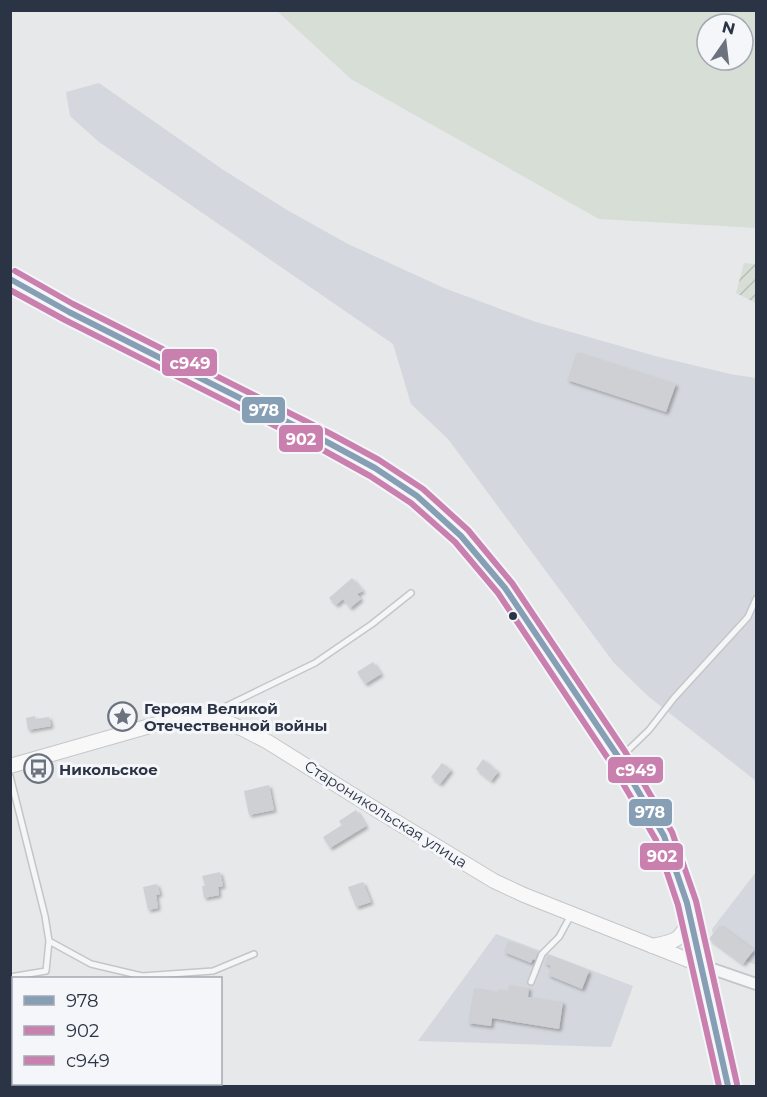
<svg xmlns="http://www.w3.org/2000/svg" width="767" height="1097" font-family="Montserrat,sans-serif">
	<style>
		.built { fill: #d4d7dd }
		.grass { fill: #d6ded6; fill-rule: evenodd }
		.garden { fill: url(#garden-furrows) }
		.building { fill: #ced0d3; filter: url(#shadow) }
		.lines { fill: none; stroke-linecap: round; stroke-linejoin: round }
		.lane-casing { stroke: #c4c6c8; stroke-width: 8 }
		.street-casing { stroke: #c4c6c8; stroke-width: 14 }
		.secondary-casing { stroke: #c4c6c8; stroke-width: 16 }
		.lane { stroke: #f5f6f7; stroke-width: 5 }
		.street { stroke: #f5f6f7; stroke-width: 10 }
		.secondary { stroke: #f8f8f8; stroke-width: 14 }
		.bus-1-casing { stroke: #f4f6f9; stroke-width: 10 }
		.bus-2-casing { stroke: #f4f6f9; stroke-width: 10 }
		.bus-3-casing { stroke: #f4f6f9; stroke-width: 10 }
		.bus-1 { stroke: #869fb5; stroke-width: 6 }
		.bus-2 { stroke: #ca80af; stroke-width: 6 }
		.bus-3 { stroke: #ca80af; stroke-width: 6 }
		.bus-dot { fill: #2b3445; stroke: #f4f6f9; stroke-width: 2 }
		.labels { text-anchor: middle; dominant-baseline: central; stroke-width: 6; stroke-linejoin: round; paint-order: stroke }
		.poi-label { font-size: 15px; font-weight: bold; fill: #2b3445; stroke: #f4f6f9; text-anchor: start }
		.street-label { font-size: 15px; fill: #2b3445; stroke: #f4f6f9 }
		.line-badge { stroke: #f4f6f9; stroke-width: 2 }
		.badge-label { font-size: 16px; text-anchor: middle; font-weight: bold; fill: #fff }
	</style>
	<defs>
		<pattern id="garden-furrows" width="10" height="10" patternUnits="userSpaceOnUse" patternTransform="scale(1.5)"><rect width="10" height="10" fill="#d6ded6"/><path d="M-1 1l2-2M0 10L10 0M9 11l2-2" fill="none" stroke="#b8bfb9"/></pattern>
		<filter id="shadow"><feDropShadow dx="2.5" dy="2.5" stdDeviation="1.5" flood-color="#0004"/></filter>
	</defs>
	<rect width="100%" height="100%" fill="#e6e8ea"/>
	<!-- built -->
	<path class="built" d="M 99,83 L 222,169 L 287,210 L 348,244 L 444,288 L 536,322 L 655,356 L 730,374 L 756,378 L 756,781 L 649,697 L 614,663 L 448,439 L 411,404 L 393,344 L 99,142 L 70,116 L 66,92 Z
		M 756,872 L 756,965 L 733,956 L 714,942 L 712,929 Z
		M 496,934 L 633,986 L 611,1047 L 418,1041 Z"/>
	<!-- grass -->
	<path class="grass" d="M 277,11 L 756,11 L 756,228 L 599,219 L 351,79 ZM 707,24 L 743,24 L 743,60 L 707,60 Z"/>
	<!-- garden -->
	<path class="garden" d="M 744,263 L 756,264 L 756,303 L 736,293 Z"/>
	<!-- building -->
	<path class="building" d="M 577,352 L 676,384 L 666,412 L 567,380 Z
		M 352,578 L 363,591 L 357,594 L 361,599 L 350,608 L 343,599 L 336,605 L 329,598 Z
		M 373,662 L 381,674 L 365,684 L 357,672 Z
		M 35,716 L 35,719 L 49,717 L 51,726 L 28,730 L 26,718 Z
		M 483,759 L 498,772 L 491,781 L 476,769 Z
		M 442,763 L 451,770 L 440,784 L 431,777 Z
		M 269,785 L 274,810 L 249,815 L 244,791 Z
		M 356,810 L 366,826 L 330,848 L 323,837 L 342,825 L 339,821 Z
		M 220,872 L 223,886 L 218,887 L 219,895 L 204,898 L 202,886 L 205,886 L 202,876 Z
		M 363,882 L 371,902 L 356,907 L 348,887 Z
		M 157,884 L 160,894 L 156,895 L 158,908 L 148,910 L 143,887 Z
		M 720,925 L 754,950 L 743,964 L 709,939 Z
		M 508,941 L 538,952 L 535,960 L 533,959 L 531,963 L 504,952 Z
		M 548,955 L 589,971 L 582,989 L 548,975 L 551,966 L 544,963 Z
		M 509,985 L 529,988 L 528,997 L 563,1002 L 559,1029 L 492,1018 L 491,1026 L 468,1023 L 474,988 L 498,992 L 499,989 L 508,991 Z"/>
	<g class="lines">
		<defs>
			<path id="lane" d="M 210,714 L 315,663 L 372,624 L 411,593
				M 621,757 L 649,730 L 674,698 L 748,617 L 756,599
				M 10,776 L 45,916 L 49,941 L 46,971 L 10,977
				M 49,941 L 91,964 L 142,976 L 213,971 L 254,954
				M 531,982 L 542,954 L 559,937 L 571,915"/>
			<path id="street" d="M 701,965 L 756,984"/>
			<path id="secondary" d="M 10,279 L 30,291 L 69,312 L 327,442 L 375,468 L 417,496 L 461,536 L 482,560 L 505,588 L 619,758 L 664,836 L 687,903 L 728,1086
				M 10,766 L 185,716 L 205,716 L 224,721 L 243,729 L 268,742 L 380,812 L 494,881 L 524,895 L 701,965
				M 652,946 C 677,941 680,941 690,918"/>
		</defs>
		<!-- lane casing -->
		<use href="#lane" class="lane-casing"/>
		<!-- street casing -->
		<use href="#street" class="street-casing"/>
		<!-- secondary casing -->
		<use href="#secondary" class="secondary-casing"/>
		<!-- lane -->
		<use href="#lane" class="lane"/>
		<!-- street -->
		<use href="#street" class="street"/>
		<!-- secondary -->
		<use href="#secondary" class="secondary"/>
		<defs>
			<path id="bus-1" d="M 10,279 L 69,312 L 327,442 L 375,468 L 417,496 L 461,536 L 505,588 L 619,758 L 664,836 L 687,903 L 728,1086"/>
			<path id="bus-2" d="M 10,290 L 65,320 L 323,450 L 370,476 L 411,503 L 455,542 L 498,593 L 611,763 L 656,840 L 678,905 L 719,1086"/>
			<path id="bus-3" d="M 15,271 L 73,304 L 331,434 L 379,460 L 423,489 L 468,530 L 512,583 L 626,753 L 672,832 L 696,901 L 737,1084"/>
		</defs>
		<!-- bus-1 casing -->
		<use href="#bus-1" class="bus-1-casing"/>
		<!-- bus-2 casing -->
		<use href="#bus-2" class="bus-2-casing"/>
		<!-- bus-3 casing -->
		<use href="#bus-3" class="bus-3-casing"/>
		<!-- bus-1 -->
		<use href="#bus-1" class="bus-1"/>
		<!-- bus-2 -->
		<use href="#bus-2" class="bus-2"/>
		<!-- bus-3 -->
		<use href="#bus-3" class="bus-3"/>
	</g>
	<!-- icons -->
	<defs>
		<symbol id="sight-ring" viewBox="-11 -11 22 22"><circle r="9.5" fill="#f4f6f9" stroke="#6c737f" stroke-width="1.5"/><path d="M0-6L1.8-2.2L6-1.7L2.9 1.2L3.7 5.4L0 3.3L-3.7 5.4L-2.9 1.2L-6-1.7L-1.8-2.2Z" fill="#6c737f"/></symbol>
		<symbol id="bus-ring" viewBox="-11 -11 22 22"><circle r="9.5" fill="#f4f6f9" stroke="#6c737f" stroke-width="1.5"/><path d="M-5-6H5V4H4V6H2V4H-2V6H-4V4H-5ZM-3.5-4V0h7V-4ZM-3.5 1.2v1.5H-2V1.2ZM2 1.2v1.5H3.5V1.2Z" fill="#6c737f"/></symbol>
	</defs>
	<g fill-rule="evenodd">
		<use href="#sight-ring" x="106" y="700" width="33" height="33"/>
		<use href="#bus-ring" x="22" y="752" width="33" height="33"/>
	</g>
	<!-- markers -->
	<circle class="bus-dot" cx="513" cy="616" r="5"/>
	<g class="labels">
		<!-- poi labels -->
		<g class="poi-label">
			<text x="144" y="708">Героям Великой<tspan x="144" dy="17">Отечественной войны</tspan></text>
			<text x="59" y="769">Никольское</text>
		</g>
		<!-- street labels -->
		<g class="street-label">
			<text transform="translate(386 814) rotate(32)">Староникольская улица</text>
		</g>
	</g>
	<g class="line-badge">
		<rect x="161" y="348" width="57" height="29" rx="6" fill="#ca80af"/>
		<rect x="241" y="396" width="45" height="28" rx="6" fill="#869fb5"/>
		<rect x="278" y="424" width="46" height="29" rx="6" fill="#ca80af"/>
		<rect x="607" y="756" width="57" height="28" rx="6" fill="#ca80af"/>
		<rect x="628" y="798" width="45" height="29" rx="6" fill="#869fb5"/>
		<rect x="639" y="842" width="45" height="29" rx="6" fill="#ca80af"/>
	</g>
	<g class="badge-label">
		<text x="190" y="369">с949</text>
		<text x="264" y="416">978</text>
		<text x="301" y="445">902</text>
		<text x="636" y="776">с949</text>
		<text x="650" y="818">978</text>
		<text x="662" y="862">902</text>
	</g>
	<!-- border -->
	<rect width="767" height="1097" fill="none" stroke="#2b3445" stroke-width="24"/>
	<!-- legend -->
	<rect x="12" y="977" width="210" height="108" fill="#f4f6f9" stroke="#a4a8b1" stroke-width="1.5"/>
	<rect x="24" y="996" width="30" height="9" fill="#869fb5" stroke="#a4a8b1" stroke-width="1.5"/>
	<text x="66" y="1007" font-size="18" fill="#2b3445">978</text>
	<rect x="24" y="1026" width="30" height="9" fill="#ca80af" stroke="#a4a8b1" stroke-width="1.5"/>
	<text x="66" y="1037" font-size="18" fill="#2b3445">902</text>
	<rect x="24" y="1056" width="30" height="9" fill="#ca80af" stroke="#a4a8b1" stroke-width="1.5"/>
	<text x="66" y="1067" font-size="18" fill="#2b3445">с949</text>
	<!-- north arrow -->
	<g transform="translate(725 42) rotate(14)"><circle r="28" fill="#f4f6f9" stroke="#a4a8b1" stroke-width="1.5"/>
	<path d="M0-4.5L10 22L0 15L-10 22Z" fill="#6c737f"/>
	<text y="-9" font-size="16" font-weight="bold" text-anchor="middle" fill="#2b3445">N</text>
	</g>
</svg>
